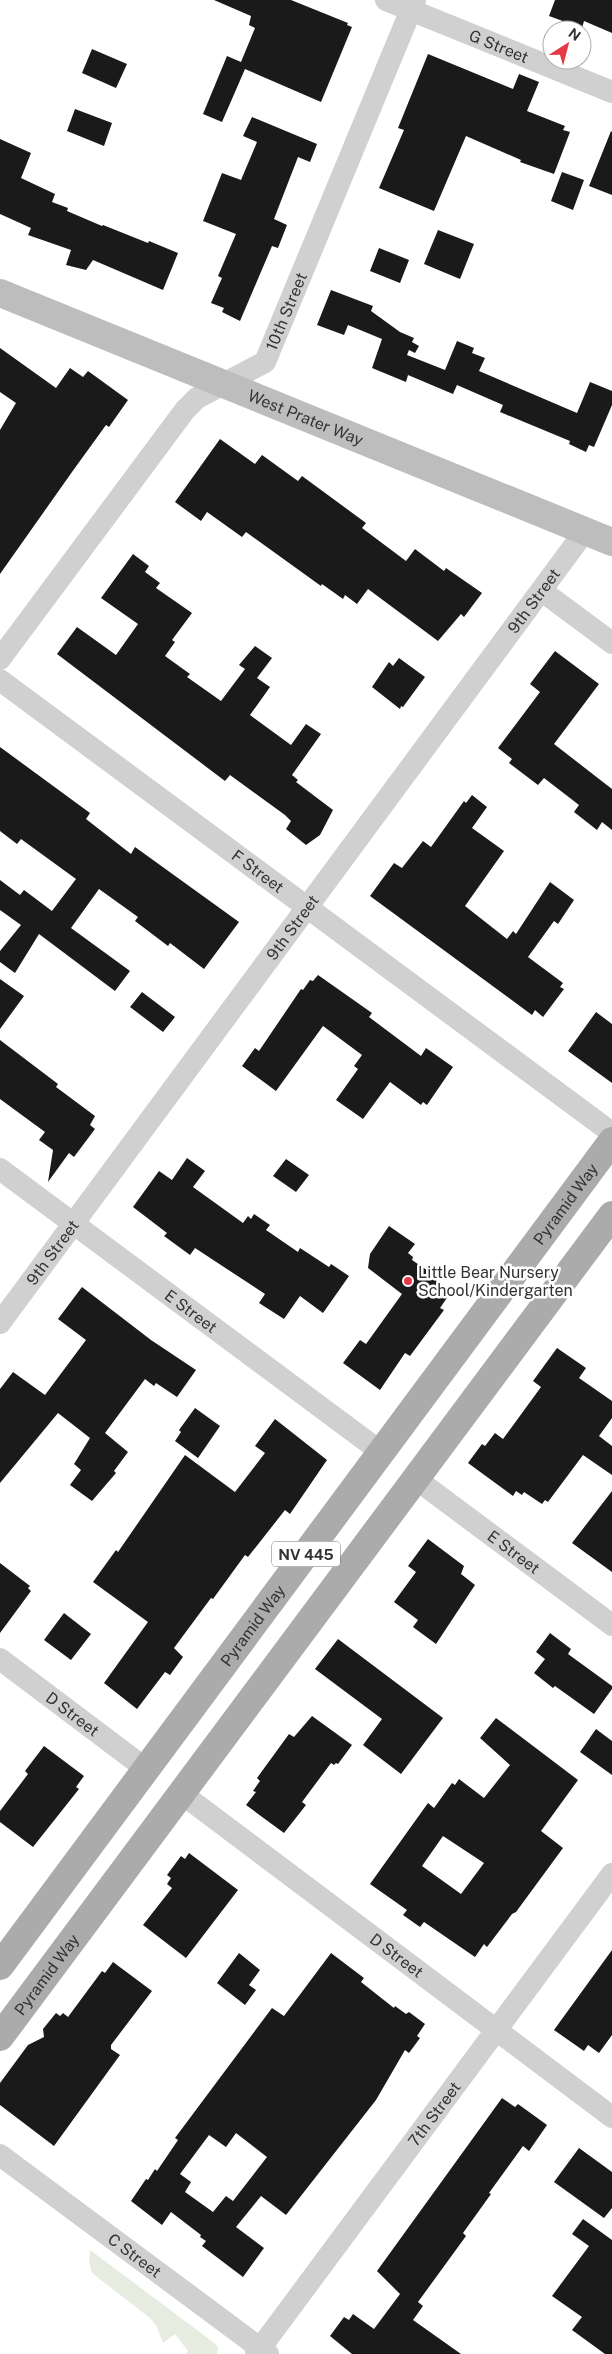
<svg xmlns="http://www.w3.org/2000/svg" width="612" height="2354" font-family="'Public Sans',sans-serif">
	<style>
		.green { fill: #e6ecdf }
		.building { fill: #1a1a1a; fill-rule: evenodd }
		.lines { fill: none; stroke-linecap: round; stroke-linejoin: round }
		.street { stroke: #d0d0d0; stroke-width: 22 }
		.secondary { stroke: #bdbdbd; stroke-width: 28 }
		.primary { stroke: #ababab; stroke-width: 28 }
		.poi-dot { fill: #e63946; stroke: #fff; stroke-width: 2 }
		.labels { text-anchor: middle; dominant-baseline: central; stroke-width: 5; stroke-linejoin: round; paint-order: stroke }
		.shield { fill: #fff; stroke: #707070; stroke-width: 1 }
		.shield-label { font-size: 15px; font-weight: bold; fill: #333 }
		.street-label { font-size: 16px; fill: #333; stroke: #fff }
		.poi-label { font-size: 16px; fill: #333; stroke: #fff; text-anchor: start }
	</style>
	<rect width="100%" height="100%" fill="#fff"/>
	<!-- green -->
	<path class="green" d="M 90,2250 L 213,2342 L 218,2347 L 217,2354 L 185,2354 L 188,2351 L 175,2334 L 163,2343 L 156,2325 L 150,2318 L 92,2273 L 89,2261 Z"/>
	<!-- building -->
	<path class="building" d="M 214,0 L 291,0 L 348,23 L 347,25 L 352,27 L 321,102 L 245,69 L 222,122 L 203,114 L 227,56 L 241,62 L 255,28 L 249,25 L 251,16 Z
		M 555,0 L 612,0 L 612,33 L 584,21 L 582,28 L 549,16 Z
		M 92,49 L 127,64 L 116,88 L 82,73 Z
		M 428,54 L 513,89 L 519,74 L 539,82 L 527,111 L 565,126 L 563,130 L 570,132 L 554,174 L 520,162 L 521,160 L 466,136 L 434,211 L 379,188 L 404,130 L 398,128 Z
		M 75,109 L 112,123 L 104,146 L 67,131 Z
		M 252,117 L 317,144 L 310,162 L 298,157 L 274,219 L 287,225 L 278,248 L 272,246 L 240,321 L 222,312 L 224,308 L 211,303 L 222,278 L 218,276 L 236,234 L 203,221 L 222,173 L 241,180 L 257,142 L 243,136 Z
		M 611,131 L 612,132 L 612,195 L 589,186 Z
		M 0,139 L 31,153 L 21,178 L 55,194 L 52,202 L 68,208 L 67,211 L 102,226 L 103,225 L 148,243 L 149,241 L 178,253 L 163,290 L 93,260 L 86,270 L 66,265 L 71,250 L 28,235 L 31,228 L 0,214 Z
		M 562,172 L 584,180 L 573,210 L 551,201 Z
		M 438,230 L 474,244 L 460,279 L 424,264 Z
		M 379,248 L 409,260 L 400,283 L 370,271 Z
		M 331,290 L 373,306 L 371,311 L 400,332 L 414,338 L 412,342 L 419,346 L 415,353 L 409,350 L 407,355 L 445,370 L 457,341 L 474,348 L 472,353 L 485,358 L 479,371 L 577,413 L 590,382 L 612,391 L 612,405 L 594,447 L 589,445 L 586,452 L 569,444 L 570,441 L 500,412 L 503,405 L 457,385 L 453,394 L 408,375 L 406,382 L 372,368 L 382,339 L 348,325 L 344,335 L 317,325 Z
		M 0,348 L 56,388 L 70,368 L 83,377 L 88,371 L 128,400 L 109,427 L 106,425 L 72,472 L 0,574 L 0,430 L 16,403 L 0,392 Z
		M 220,439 L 255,464 L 262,455 L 298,481 L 302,476 L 366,523 L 362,528 L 406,561 L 415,549 L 444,571 L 446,568 L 482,593 L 464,617 L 461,614 L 438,641 L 368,589 L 357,604 L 345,595 L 343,599 L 322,584 L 321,586 L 246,532 L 242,537 L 207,512 L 201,521 L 175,502 Z
		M 133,554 L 149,566 L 145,572 L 160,583 L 156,588 L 192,613 L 172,640 L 175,642 L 165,656 L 190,674 L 187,677 L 221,701 L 245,669 L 239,665 L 255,646 L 272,658 L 257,678 L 270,687 L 250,715 L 291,745 L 306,724 L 321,734 L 292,775 L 298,780 L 296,782 L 333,810 L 320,835 L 306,845 L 286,829 L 291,821 L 285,815 L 230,775 L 225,781 L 57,654 L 77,627 L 116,655 L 138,624 L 101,598 Z
		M 555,651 L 599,684 L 554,744 L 612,789 L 612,830 L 602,822 L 597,830 L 574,812 L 579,805 L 544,778 L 538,785 L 509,763 L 512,759 L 498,748 L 540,692 L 530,684 Z
		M 399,658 L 425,677 L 403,707 L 401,706 L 400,709 L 372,687 L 389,662 L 393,666 Z
		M 0,747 L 90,813 L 86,819 L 131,854 L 135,847 L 239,922 L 204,969 L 170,943 L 168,946 L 135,921 L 138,917 L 99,889 L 71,928 L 130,971 L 115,991 L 39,934 L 15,973 L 0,962 L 0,951 L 21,925 L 0,910 L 0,880 L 20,895 L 24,890 L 52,911 L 76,879 L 21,839 L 17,844 L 0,831 Z
		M 472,795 L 487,807 L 472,828 L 504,851 L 465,906 L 507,939 L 513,931 L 516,934 L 550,882 L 574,900 L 558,924 L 554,921 L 528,957 L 563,983 L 560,987 L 564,989 L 543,1017 L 535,1010 L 532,1015 L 370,896 L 394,863 L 402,868 L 423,841 L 431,847 L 464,801 L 466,803 Z
		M 318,975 L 372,1013 L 369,1017 L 421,1056 L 426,1048 L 453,1067 L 427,1105 L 423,1102 L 421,1105 L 390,1082 L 363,1119 L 336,1100 L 358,1069 L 354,1066 L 362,1055 L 323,1026 L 276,1091 L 242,1066 L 255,1048 L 259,1051 L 301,989 L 303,990 L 310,980 L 313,981 Z
		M 0,979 L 24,996 L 0,1029 Z
		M 142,992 L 175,1017 L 163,1032 L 130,1007 Z
		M 596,1012 L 612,1024 L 612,1083 L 568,1051 Z
		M 0,1040 L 58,1084 L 56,1087 L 95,1116 L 90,1125 L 95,1129 L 74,1157 L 69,1153 L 48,1182 L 53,1150 L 39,1140 L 45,1132 L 0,1099 Z
		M 187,1158 L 205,1171 L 193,1187 L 243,1223 L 248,1216 L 251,1219 L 254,1214 L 270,1225 L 266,1230 L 298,1252 L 300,1248 L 329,1267 L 331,1264 L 349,1276 L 323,1313 L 300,1296 L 284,1319 L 259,1303 L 265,1294 L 195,1248 L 190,1255 L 164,1236 L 167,1233 L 133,1207 L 159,1171 L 172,1180 Z
		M 286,1159 L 309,1175 L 296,1192 L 273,1176 Z
		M 389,1226 L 415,1244 L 408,1253 L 413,1257 L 412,1260 L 434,1275 L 432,1278 L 442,1284 L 439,1289 L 449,1295 L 440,1308 L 444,1310 L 410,1356 L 405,1353 L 380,1390 L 343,1363 L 360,1340 L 366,1344 L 402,1294 L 368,1268 L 370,1254 Z
		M 82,1287 L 151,1340 L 196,1370 L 177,1397 L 156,1383 L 154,1386 L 145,1379 L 105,1433 L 128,1452 L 114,1471 L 116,1473 L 92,1501 L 70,1485 L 81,1470 L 74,1464 L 90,1438 L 58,1413 L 0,1483 L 0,1389 L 13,1372 L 45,1395 L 86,1340 L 58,1319 Z
		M 557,1348 L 586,1368 L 579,1378 L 612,1401 L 612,1418 L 599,1436 L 612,1446 L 612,1475 L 583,1455 L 548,1502 L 545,1500 L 542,1504 L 524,1492 L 522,1495 L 516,1491 L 513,1496 L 468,1463 L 482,1444 L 485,1446 L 495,1433 L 503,1439 L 541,1387 L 533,1381 Z
		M 195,1408 L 220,1426 L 198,1458 L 175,1441 L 181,1432 L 179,1430 Z
		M 275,1419 L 327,1460 L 290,1514 L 285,1510 L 248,1557 L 245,1555 L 213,1599 L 211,1598 L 174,1648 L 183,1657 L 170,1675 L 165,1672 L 137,1709 L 104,1683 L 148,1622 L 93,1582 L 116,1550 L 118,1552 L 185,1455 L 235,1492 L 265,1453 L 255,1446 Z
		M 612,1491 L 612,1572 L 572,1543 Z
		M 428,1539 L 464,1566 L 461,1574 L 475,1585 L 436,1644 L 413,1627 L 418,1620 L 394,1602 L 416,1572 L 408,1566 Z
		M 0,1563 L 30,1586 L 28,1588 L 31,1591 L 0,1633 Z
		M 64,1613 L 91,1634 L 71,1660 L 44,1640 Z
		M 550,1633 L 571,1649 L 568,1654 L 612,1686 L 612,1689 L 594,1714 L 555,1686 L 553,1688 L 534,1673 L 545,1659 L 536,1652 Z
		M 338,1639 L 443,1718 L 401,1774 L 363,1745 L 382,1719 L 315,1669 Z
		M 312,1716 L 352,1745 L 338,1764 L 336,1763 L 334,1765 L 331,1763 L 302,1802 L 306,1805 L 284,1833 L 246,1805 L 256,1792 L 253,1791 L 260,1781 L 257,1778 L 289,1734 L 294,1737 Z
		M 496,1718 L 578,1780 L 541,1831 L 563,1848 L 516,1912 L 512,1914 L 487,1947 L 484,1944 L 475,1957 L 424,1922 L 420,1927 L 403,1915 L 407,1910 L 370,1884 L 428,1803 L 434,1808 L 452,1783 L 455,1785 L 459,1779 L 484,1798 L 510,1765 L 480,1738 ZM 443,1836 L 484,1863 L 461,1894 L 422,1866 Z
		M 596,1729 L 612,1741 L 612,1775 L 580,1752 Z
		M 44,1746 L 84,1776 L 76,1787 L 79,1789 L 33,1847 L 0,1822 L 0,1811 L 28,1774 L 25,1771 Z
		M 189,1853 L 238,1890 L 186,1958 L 143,1925 L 172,1888 L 167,1884 L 171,1878 L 167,1875 L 181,1856 L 185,1859 Z
		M 612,1950 L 612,2035 L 599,2053 L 588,2045 L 584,2051 L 554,2030 Z
		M 239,1953 L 260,1970 L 249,1985 L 256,1990 L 245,2005 L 217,1983 Z
		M 331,1953 L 364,1978 L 361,1982 L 394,2008 L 395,2006 L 406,2014 L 409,2012 L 425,2024 L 417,2036 L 420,2038 L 409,2053 L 405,2050 L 376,2100 L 286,2215 L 261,2196 L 236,2227 L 264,2248 L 243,2277 L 202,2246 L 206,2241 L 200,2237 L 201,2235 L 171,2212 L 162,2225 L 131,2201 L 146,2179 L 148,2180 L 155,2169 L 157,2171 L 178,2140 L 175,2138 L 272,2008 L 284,2016 ZM 236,2133 L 267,2157 L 233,2201 L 226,2196 L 213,2212 L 185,2192 L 191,2182 L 180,2174 L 209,2135 L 226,2147 Z
		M 113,1962 L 152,1991 L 111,2045 L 111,2049 L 120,2055 L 54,2146 L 0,2105 L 0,2083 L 28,2045 L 44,2037 L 43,2029 L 56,2013 L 60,2016 L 63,2013 L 68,2017 L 102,1971 L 105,1973 Z
		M 502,2098 L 515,2107 L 518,2104 L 547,2125 L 529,2151 L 523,2146 L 489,2193 L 491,2194 L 463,2233 L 466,2236 L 418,2302 L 423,2306 L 413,2320 L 461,2354 L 352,2354 L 330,2336 L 344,2317 L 349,2320 L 353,2314 L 374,2329 L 400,2294 L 377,2271 Z
		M 579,2148 L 612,2172 L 612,2208 L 604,2218 L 554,2182 Z
		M 583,2219 L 612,2240 L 612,2354 L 605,2354 L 572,2330 L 582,2317 L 552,2296 L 589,2246 L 572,2234 Z"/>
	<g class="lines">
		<!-- street -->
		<g class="street">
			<path id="s1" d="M 386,0 L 612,92"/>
			<path d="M 542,591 L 612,643"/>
			<path id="s2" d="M 0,659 L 185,410 L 197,398 L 265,362 L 415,0"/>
			<path id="s3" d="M 0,680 L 612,1133"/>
			<path id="s4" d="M 0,1169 L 381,1452"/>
			<path id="s5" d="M 0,1323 L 585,531"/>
			<path id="s6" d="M 416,1479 L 612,1625"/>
			<path id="s7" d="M 0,1659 L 146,1769"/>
			<path id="s8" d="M 181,1793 L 612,2117"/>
			<path id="s9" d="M 0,2155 L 268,2354"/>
			<path id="s10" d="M 256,2354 L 612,1874"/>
		</g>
		<!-- secondary -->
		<path class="secondary" id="s11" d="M 0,293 L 612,542"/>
		<!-- primary -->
		<g class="primary">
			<path id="s12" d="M 0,1966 L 612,1141"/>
			<path id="s13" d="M 0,2037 L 612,1215"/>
		</g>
	</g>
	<!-- markers -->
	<circle class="poi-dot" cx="408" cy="1281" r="5"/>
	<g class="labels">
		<!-- shield labels -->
		<rect class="shield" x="272" y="1541.5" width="68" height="25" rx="4"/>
		<g class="shield-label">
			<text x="306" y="1554">NV 445</text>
		</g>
		<!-- street labels -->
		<g class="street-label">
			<text stroke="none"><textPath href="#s1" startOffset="122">G Street</textPath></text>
			<text stroke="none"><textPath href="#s2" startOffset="459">10th Street</textPath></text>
			<text stroke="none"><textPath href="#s11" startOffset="330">West Prater Way</textPath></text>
			<text stroke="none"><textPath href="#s5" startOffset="898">9th Street</textPath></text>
			<text stroke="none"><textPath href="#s3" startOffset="321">F Street</textPath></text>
			<text stroke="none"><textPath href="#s5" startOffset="492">9th Street</textPath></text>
			<text stroke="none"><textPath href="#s12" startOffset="949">Pyramid Way</textPath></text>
			<text stroke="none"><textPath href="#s5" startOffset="88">9th Street</textPath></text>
			<text stroke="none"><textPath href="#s4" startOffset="238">E Street</textPath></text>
			<text stroke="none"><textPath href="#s6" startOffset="122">E Street</textPath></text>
			<text stroke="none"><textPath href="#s12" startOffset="424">Pyramid Way</textPath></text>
			<text stroke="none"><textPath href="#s7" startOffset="91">D Street</textPath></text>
			<text stroke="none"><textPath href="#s8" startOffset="270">D Street</textPath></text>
			<text stroke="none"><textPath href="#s13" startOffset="78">Pyramid Way</textPath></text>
			<text stroke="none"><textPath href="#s10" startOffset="299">7th Street</textPath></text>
			<text stroke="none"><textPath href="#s9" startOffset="168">C Street</textPath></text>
		</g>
		<!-- poi labels -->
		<g class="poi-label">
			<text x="418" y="1272">Little Bear Nursery<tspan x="418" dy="18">School/Kindergarten</tspan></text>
		</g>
	</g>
	<!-- north arrow -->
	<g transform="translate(567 45) rotate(36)"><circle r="24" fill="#ffffff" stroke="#adadad"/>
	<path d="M0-4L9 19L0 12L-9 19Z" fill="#e63946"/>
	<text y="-8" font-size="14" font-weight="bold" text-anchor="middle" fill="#333333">N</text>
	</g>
</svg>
